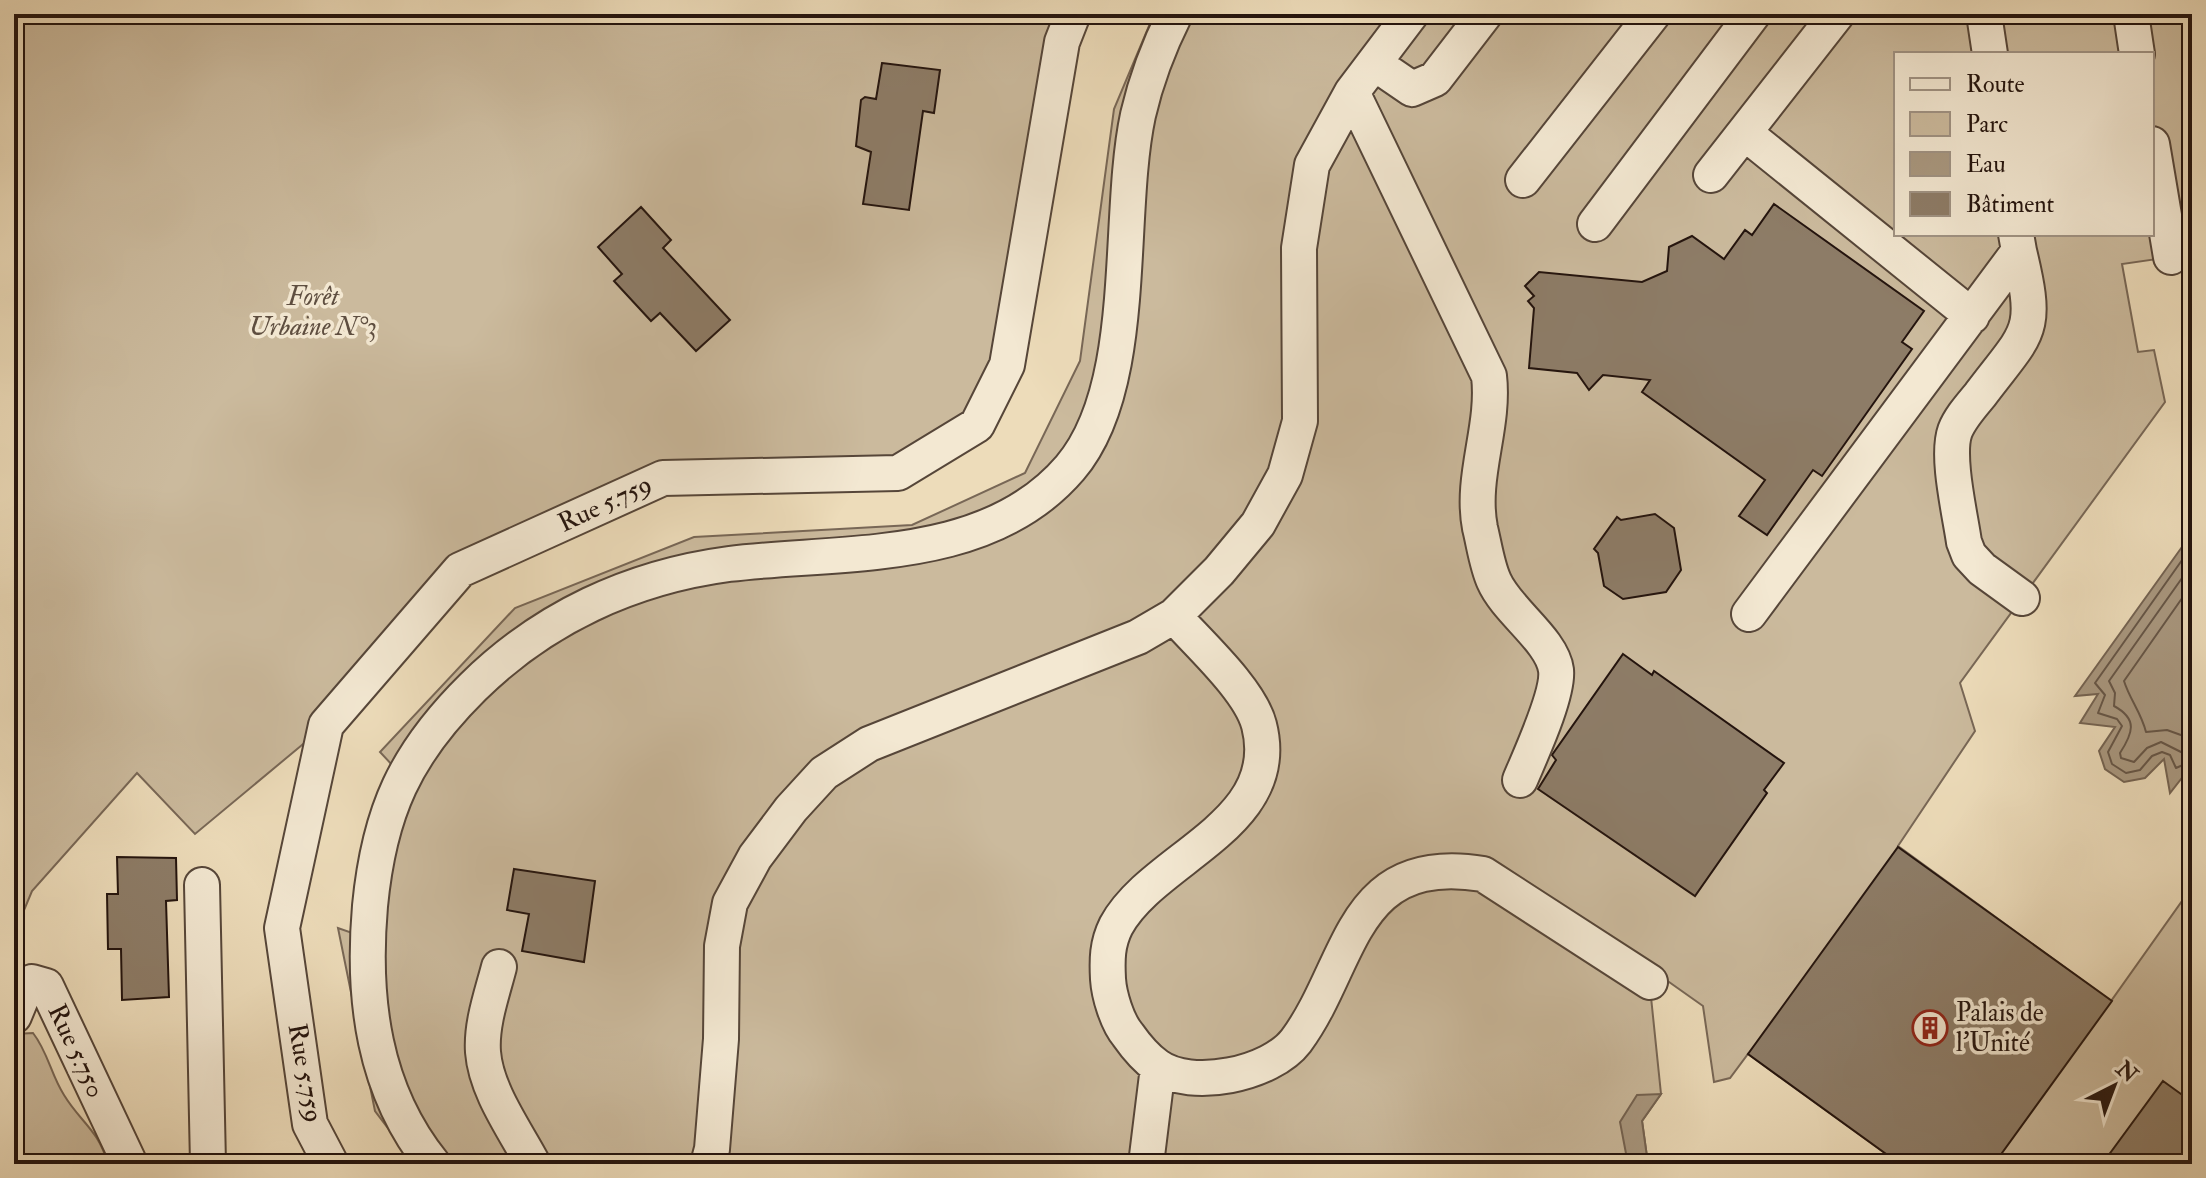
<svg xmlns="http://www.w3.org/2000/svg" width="2206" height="1178" font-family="'IM FELL Double Pica',serif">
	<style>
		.green { fill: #cbba9d; stroke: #786756; stroke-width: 2; fill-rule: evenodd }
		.water { fill: #a99880; stroke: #746352; stroke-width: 2 }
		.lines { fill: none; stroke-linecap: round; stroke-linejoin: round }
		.shore { stroke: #665647; stroke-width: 2 }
		.building { fill: #8d7c67; stroke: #24140e; stroke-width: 2 }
		.minor-casing { stroke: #564639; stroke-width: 38 }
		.minor { stroke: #f3e8d2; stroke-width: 34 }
		.labels { text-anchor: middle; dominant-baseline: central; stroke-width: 7; stroke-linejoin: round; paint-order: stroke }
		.park-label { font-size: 26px; font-style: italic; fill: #5e4e40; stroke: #f3e8d2 }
		.street-label { font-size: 26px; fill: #24140e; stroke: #f3e8d2 }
		.poi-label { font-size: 26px; fill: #24140e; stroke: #f3e8d2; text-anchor: start }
	</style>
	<rect width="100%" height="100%" fill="#eddcba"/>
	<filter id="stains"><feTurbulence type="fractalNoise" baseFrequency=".0025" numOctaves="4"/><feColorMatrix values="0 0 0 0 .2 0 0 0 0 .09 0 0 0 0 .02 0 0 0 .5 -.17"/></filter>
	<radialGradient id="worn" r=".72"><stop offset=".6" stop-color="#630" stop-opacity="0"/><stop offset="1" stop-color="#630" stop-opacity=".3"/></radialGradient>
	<!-- green -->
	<path class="green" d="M 14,14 L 1073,14 L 977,425 L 898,473 L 663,478 L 461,570 L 326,725 L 195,834 L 137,773 L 32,891 L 14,934 Z
		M 1154,14 L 2192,14 L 2192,254 L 2122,264 L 2138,352 L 2154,350 L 2165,402 L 1960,683 L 1975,731 L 1898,846 L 2111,1001 L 2192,887 L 2192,1164 L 1900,1164 L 1748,1054 L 1730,1078 L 1714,1082 L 1703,1006 L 1669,982 L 1651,997 L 1661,1094 L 1642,1121 L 1648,1164 L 415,1164 L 375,1111 L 338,928 L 355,934 L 394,767 L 380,752 L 515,608 L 694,537 L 912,525 L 1025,473 L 1080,361 L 1114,109 ZM 1896,54 L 2152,54 L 2152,234 L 1896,234 Z
		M 33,1033 C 48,1052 51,1075 64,1095 C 81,1123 98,1129 108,1164 L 14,1164 L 14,1039 L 15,1034 Z"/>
	<!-- water -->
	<path class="water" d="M 2192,533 L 2192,765 L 2170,793 L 2164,759 L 2145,778 L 2124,782 L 2105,769 L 2099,751 L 2115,727 L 2080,723 L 2098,694 L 2075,696 Z
		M 1661,1094 L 1642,1121 L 1648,1164 L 1628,1164 L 1620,1122 L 1637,1095 Z"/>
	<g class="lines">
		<!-- shore -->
		<path class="shore" d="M 2192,546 L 2095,683 L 2105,695 L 2098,713 L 2117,719 L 2122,726 L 2108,752 L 2112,764 L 2126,773 L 2140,770 L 2152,756 L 2162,752 L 2170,755 L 2176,768 L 2192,761
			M 2192,564 L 2109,681 L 2115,693 L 2114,706 C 2138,719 2133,733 2120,753 L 2121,758 L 2134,762 L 2147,748 L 2161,742 L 2181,752 L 2192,751
			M 2192,584 L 2124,681 C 2130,700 2141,712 2146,732 L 2167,730 L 2192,739"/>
	</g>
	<!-- building -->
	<path class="building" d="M 882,63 L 940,70 L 934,113 L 923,111 L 909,210 L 863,204 L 871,152 L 856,146 L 861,100 L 865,97 L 876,99 Z
		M 1774,204 L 1924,311 L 1902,342 L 1912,349 L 1822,476 L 1813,470 L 1767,535 L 1739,516 L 1765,480 L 1642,392 L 1650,380 L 1603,375 L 1589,390 L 1577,373 L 1529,368 L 1534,308 L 1528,301 L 1534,296 L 1525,286 L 1539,272 L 1642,282 L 1667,271 L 1669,247 L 1692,236 L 1724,259 L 1745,230 L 1752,235 Z
		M 641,207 L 671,240 L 663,248 L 730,320 L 696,351 L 660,313 L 651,321 L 614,281 L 622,274 L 598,247 Z
		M 1655,514 L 1674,528 L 1681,570 L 1666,592 L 1623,599 L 1604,586 L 1598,553 L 1594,549 L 1617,517 L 1621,520 Z
		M 1623,654 L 1652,675 L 1654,671 L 1784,763 L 1764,790 L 1767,793 L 1695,896 L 1538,789 L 1556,760 L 1552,755 Z
		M 1898,847 L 2112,1001 L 1994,1164 L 1900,1164 L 1748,1054 Z
		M 117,857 L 176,858 L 177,900 L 166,901 L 169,997 L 122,1000 L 121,949 L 108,949 L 107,894 L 118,894 Z
		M 514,869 L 595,881 L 584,962 L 522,951 L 529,914 L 507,910 Z
		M 2163,1081 L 2192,1102 L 2192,1164 L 2119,1164 L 2108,1156 Z"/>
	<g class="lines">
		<defs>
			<path id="minor" d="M 1984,14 L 1990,54
				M 2131,14 L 2137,54
				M 1374,63 L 1412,89 L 1435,79 L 1485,14
				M 1352,92 L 1489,376 C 1495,427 1470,477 1480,528 C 1484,544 1487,566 1494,581 C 1507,611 1552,640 1556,670 C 1559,694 1530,756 1520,780
				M 1746,134 L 1972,316
				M 2152,144 L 2171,257
				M 1711,175 L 1837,14
				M 1523,180 L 1653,14
				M 1595,224 L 1753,14
				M 2019,251 C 2039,334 2029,330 1980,395 C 1971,406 1960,418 1955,431 C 1946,456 1960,514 1964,542 L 1969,555 L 1982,569 L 2022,598
				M 1749,614 L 2019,251 L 2016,234
				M 1174,616 C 1199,644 1250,690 1259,725 C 1285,825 1153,857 1116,926 C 1107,944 1107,960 1108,979 C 1109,995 1117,1022 1128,1035 C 1135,1045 1147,1059 1157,1066 C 1191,1091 1271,1074 1296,1041 C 1353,964 1349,852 1483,874 L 1650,982
				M 202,885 L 208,1164
				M 499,967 C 492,994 481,1024 483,1052 C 486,1091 515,1130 533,1164
				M 14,1016 L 26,987 L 32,982 L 46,986 L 130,1164
				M 331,1164 L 310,1124 L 282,928 L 326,725 L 460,570 L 663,478 L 898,473 L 977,425 L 1007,365 L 1062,42 L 1073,14
				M 433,1164 C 373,1090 362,998 370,906 C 379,812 405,754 473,687 C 543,618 631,577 729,564 C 843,550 987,565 1070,468 C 1140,386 1116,217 1138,115 C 1146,80 1159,46 1175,14
				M 708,1164 L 712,1149 L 721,1039 L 722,946 L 730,903 L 755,857 L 791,809 L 824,773 L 869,744 L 1138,637 L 1174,616 L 1219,571 L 1258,524 L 1285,475 L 1300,421 L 1299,248 L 1312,165 L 1352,92 L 1411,14
				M 1146,1164 L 1158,1067"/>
		</defs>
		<!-- minor casing -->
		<use href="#minor" class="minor-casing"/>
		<!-- minor -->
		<use href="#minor" class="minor"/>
	</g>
	<!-- icons -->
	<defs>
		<symbol id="building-ring" viewBox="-11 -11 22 22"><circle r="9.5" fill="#f3e8d2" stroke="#8f2418" stroke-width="1.5"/><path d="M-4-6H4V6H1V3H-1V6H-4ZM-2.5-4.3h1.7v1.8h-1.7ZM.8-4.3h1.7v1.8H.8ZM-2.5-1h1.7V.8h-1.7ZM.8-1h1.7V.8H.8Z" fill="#8f2418"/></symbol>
	</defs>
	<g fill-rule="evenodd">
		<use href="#building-ring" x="1910" y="1008" width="40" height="40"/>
	</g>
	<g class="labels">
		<!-- park labels -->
		<g class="park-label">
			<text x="313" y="297">Forêt<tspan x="313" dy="30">Urbaine N°3</tspan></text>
		</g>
		<!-- street labels -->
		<g class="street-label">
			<text transform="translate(605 504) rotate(-25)">Rue 5.759</text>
			<text transform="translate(76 1051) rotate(65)">Rue 5.750</text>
			<text transform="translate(305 1073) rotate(80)">Rue 5.759</text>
		</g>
		<!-- poi labels -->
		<g class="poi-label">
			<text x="1956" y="1013">Palais de<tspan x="1956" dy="30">l'Unité</tspan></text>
		</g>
	</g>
	<!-- margin -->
	<rect width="2206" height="1178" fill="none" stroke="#eddcba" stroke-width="48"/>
	<rect x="16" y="16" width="2174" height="1146" fill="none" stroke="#24140e" stroke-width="4"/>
	<rect x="24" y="24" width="2158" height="1130" fill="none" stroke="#24140e" stroke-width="2"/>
	<!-- legend -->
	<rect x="1894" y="52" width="260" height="184" fill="#f3e8d2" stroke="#a09384" stroke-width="2"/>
	<rect x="1910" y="78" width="40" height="12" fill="#f3e8d2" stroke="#a09384" stroke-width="2"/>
	<text x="1966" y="92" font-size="24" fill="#24140e">Route</text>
	<rect x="1910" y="112" width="40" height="24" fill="#cbba9d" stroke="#a09384" stroke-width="2"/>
	<text x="1966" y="132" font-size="24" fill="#24140e">Parc</text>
	<rect x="1910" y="152" width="40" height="24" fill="#a99880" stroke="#a09384" stroke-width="2"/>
	<text x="1966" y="172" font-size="24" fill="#24140e">Eau</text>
	<rect x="1910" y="192" width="40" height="24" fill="#8d7c67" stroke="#a09384" stroke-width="2"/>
	<text x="1966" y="212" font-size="24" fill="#24140e">Bâtiment</text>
	<!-- north arrow -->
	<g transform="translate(2114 1086) rotate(42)" stroke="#f3e8d2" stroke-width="6" paint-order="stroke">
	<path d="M0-6L14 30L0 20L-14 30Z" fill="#24140e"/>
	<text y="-12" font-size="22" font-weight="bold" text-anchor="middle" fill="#24140e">N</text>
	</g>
	<rect width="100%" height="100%" filter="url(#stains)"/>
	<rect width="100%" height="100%" fill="url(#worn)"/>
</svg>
